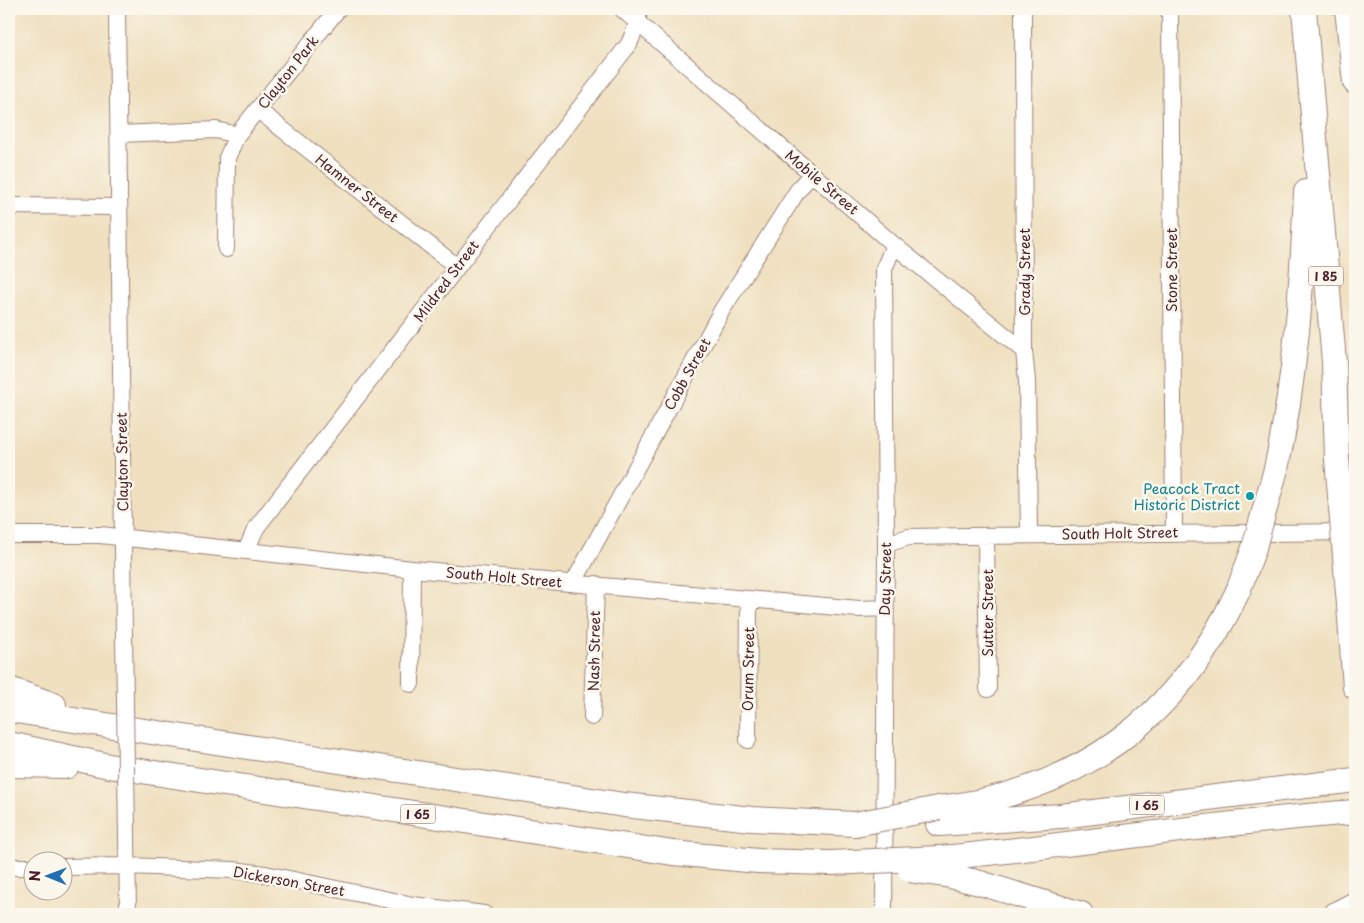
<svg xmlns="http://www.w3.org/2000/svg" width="1364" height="923" font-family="'Playpen Sans',sans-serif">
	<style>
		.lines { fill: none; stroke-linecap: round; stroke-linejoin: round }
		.minor-casing { stroke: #9c8076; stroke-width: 18 }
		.highway-casing { stroke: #9c8076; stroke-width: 26 }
		.minor { stroke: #fff; stroke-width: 16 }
		.highway { stroke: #fff; stroke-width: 24 }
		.minor-bridge-casing { stroke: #9c8076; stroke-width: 18; stroke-linecap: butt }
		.highway-bridge-casing { stroke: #9c8076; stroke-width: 26; stroke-linecap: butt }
		.minor-bridge { stroke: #fff; stroke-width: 16 }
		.highway-bridge { stroke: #fff; stroke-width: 24 }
		.culture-dot { fill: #0f9aa8; stroke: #fbf7ec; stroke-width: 2 }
		.labels { text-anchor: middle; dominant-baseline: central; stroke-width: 5; stroke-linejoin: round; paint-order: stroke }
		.shield { fill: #fbf7ec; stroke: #7f6065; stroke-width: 1 }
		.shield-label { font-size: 12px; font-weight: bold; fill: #4a1f2b }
		.street-label { font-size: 14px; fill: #4a1f2b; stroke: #fbf7ec }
		.culture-label { font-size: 14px; fill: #0d838f; stroke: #fbf7ec; text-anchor: end }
	</style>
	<rect width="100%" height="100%" fill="#fbf7ec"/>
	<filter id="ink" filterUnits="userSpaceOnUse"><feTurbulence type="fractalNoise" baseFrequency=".02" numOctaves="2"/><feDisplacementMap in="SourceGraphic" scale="10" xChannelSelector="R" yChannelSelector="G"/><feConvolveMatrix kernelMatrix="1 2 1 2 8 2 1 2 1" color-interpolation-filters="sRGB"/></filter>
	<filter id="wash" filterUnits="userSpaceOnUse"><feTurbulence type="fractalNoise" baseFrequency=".0096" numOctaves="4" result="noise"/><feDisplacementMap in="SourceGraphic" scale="20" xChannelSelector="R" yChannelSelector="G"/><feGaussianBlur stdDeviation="1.12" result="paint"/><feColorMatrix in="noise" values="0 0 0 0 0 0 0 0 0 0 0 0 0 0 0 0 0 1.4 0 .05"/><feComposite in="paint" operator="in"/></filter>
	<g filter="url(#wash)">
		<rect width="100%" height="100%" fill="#efe0c0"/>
	</g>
	<g filter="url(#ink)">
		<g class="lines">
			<defs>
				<path id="minor" d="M 117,9 L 124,636
					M 622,9 L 894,245 L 1024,351
					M 1023,9 L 1024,351 L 1027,381 L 1029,535
					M 1170,9 L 1174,532
					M 258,110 L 456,266
					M 119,134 L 216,130 L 237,135
					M 9,206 L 119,207
					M 226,249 L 227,158 L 237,135 L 338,9
					M 9,535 L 100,535 L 412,569 L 859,609 L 885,608
					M 986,537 L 988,689
					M 886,544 L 909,537 L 970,536 L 1355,532
					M 246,551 L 256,528 L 629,44 L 638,22 L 638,9
					M 574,582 L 722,310 L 798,190 L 812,173
					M 411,684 L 412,569
					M 592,717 L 596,584
					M 748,740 L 749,599
					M 127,836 L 128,914
					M 9,867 L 32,867
					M 62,867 L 127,866 L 233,870 L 265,874 L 413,905 L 484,914
					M 884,914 L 886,544 L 884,269 L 894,245"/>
				<path id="highway" d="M 1304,9 L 1334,362 L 1337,459
					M 1347,9 L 1355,82
					M 1276,469 C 1296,377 1302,285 1306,192
					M 1349,605 L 1355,687
					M 9,689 L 54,705
					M 9,710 L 624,805 L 752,819 L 855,824
					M 9,744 L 109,766 L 673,853 L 758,861 L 830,863
					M 9,765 L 67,766
					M 939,808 C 1078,792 1179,718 1238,591
					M 938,824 L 1061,816 L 1355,780
					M 940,858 C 1079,845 1217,822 1355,812
					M 946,875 L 980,883 L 1081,914
					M 1336,914 L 1355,904"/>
			</defs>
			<!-- minor casing -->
			<use href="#minor" class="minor-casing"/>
			<!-- highway casing -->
			<use href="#highway" class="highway-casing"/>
			<!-- minor -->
			<use href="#minor" class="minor"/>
			<!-- highway -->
			<use href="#highway" class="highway"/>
			<defs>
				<path id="minor-bridge" d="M 124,636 L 127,836"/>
				<path id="highway-bridge" d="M 1337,459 L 1349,605
					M 1238,591 L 1253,551 L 1276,469
					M 855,824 L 939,808
					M 830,863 L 940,858
					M 910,870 L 946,875"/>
			</defs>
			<!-- minor-bridge casing -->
			<use href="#minor-bridge" class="minor-bridge-casing"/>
			<!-- highway-bridge casing -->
			<use href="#highway-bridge" class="highway-bridge-casing"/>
			<!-- minor-bridge -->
			<use href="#minor-bridge" class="minor-bridge"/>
			<!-- highway-bridge -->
			<use href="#highway-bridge" class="highway-bridge"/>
		</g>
	</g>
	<!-- markers -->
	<circle class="culture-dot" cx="1250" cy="496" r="5"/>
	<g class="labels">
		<!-- shield labels -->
		<g class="shield">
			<rect x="1308.5" y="266.5" width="35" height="19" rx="4"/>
			<rect x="1129.5" y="795.5" width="35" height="19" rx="4"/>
			<rect x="400.5" y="804.5" width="35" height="19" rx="4"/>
		</g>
		<g class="shield-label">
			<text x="1326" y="276">I 85</text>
			<text x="1147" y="805">I 65</text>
			<text x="418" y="814">I 65</text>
		</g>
		<!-- street labels -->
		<g class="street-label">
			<text transform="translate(288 72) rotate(-52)">Clayton Park</text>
			<text transform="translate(822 182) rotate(40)">Mobile Street</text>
			<text transform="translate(357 188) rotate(38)">Hamner Street</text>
			<text transform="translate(1171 270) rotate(-90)">Stone Street</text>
			<text transform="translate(1024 272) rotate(-90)">Grady Street</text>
			<text transform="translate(446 281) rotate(-53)">Mildred Street</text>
			<text transform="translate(687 374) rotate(-61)">Cobb Street</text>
			<text transform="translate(122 462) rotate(-91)">Clayton Street</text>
			<text transform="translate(1120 533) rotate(-1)">South Holt Street</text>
			<text transform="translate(504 577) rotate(5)">South Holt Street</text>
			<text transform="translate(885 579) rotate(-89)">Day Street</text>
			<text transform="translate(987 613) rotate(-90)">Sutter Street</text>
			<text transform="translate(594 651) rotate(-89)">Nash Street</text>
			<text transform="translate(748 669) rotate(-89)">Orum Street</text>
			<text transform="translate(289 881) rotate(10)">Dickerson Street</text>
		</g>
		<!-- culture labels -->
		<g class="culture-label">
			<text x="1240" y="488">Peacock Tract<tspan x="1240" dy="16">Historic District</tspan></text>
		</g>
	</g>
	<!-- margin -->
	<rect width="1364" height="923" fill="none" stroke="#fbf7ec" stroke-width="30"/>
	<!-- north arrow -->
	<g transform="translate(48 876) rotate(271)"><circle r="24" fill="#fbf7ec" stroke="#b4a19f"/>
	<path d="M0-4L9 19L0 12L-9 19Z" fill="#1f6fb2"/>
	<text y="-8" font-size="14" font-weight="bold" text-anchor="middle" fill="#4a1f2b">N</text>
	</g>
</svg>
